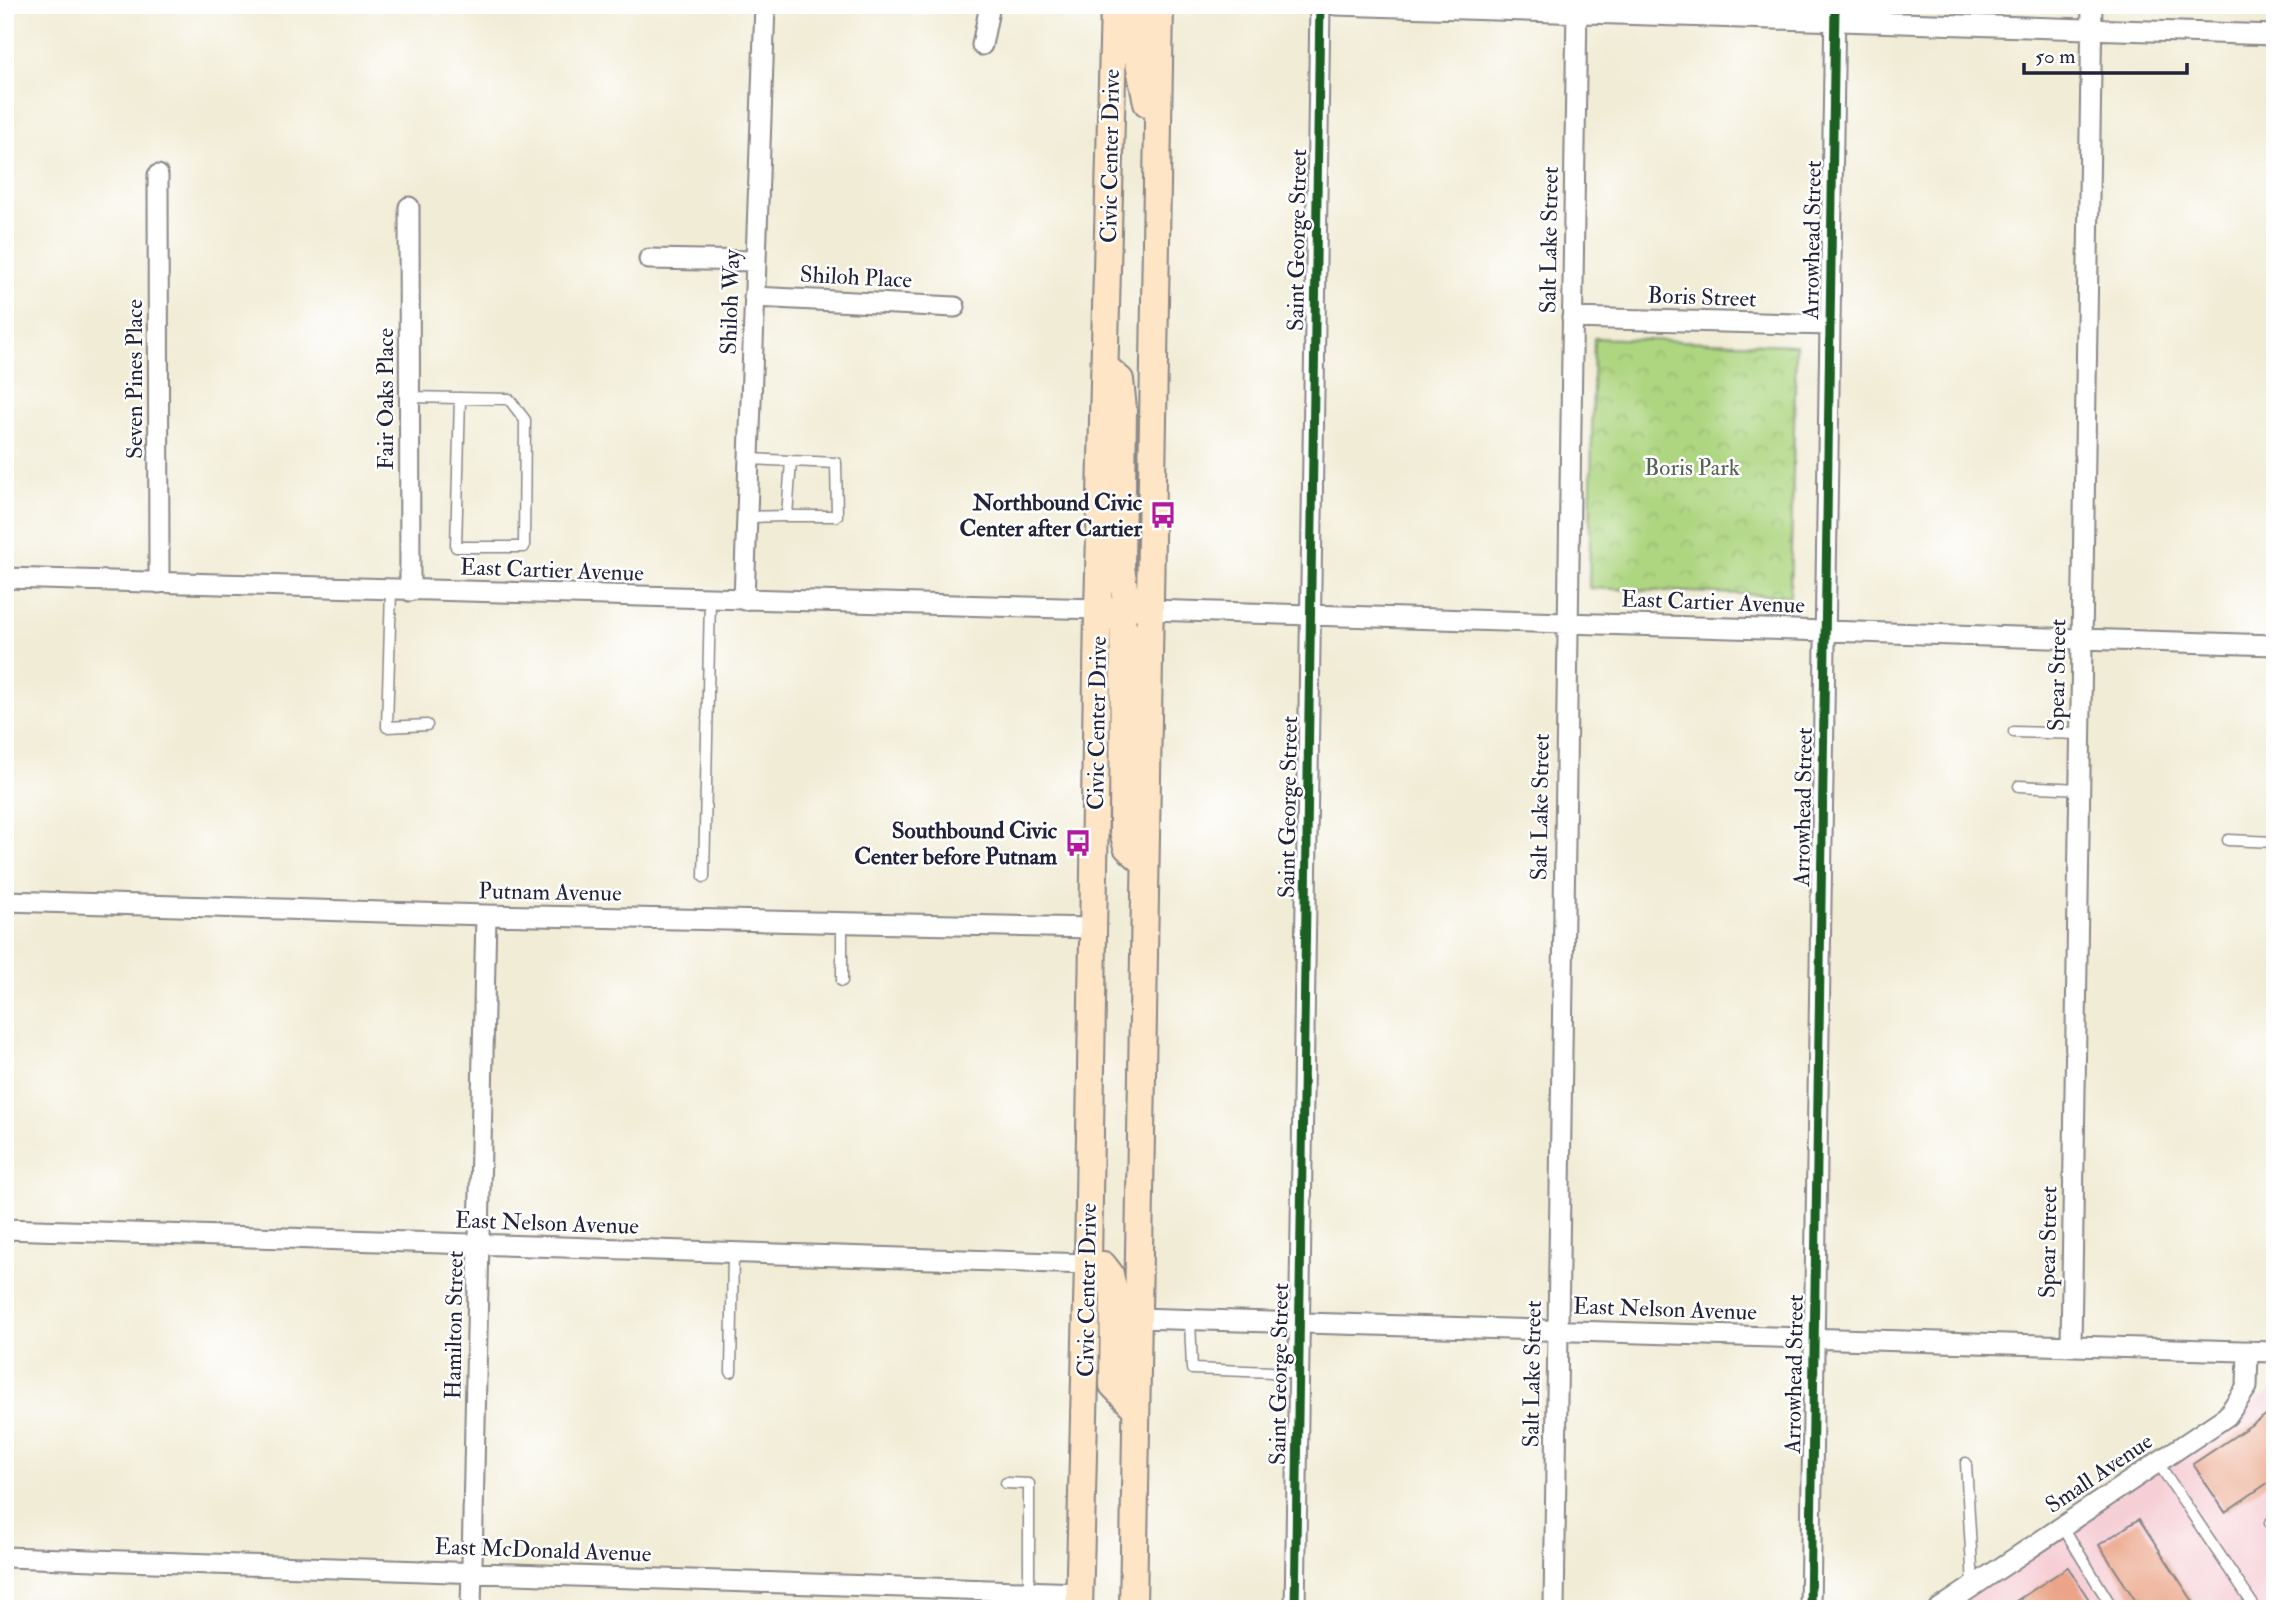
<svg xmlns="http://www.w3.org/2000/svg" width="2280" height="1614" font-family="'IM FELL Double Pica',serif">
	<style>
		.built { fill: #f6cfd6 }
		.park { fill: url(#park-crowns); stroke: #687c5e; stroke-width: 2 }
		.building { fill: #eba487 }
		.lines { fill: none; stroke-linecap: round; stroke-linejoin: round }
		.service-casing { stroke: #8a8788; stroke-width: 13 }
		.minor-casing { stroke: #8a8788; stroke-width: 23 }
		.secondary-casing { stroke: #8a8788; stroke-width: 30 }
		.service { stroke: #fff; stroke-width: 10 }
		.minor { stroke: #fff; stroke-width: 19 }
		.secondary { stroke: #fde5c5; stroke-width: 26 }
		.cycleway-casing { stroke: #fff; stroke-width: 13 }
		.cycleway { stroke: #1b5e20; stroke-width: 9 }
		.labels { text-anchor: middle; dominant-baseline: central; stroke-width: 5; stroke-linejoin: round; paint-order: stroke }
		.street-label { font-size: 23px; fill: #22223b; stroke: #fff }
		.park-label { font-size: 23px; fill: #536154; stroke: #fff }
		.poi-label { font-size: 23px; font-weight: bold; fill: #22223b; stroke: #fff; text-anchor: end }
	</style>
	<defs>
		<pattern id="park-crowns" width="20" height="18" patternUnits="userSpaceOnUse" patternTransform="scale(1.75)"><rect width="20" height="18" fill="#aed681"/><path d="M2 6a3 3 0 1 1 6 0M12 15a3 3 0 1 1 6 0" fill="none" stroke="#95b770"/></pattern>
	</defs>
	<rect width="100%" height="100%" fill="#fff"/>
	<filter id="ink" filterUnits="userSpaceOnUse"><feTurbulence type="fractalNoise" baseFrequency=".0143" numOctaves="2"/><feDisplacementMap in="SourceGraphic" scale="14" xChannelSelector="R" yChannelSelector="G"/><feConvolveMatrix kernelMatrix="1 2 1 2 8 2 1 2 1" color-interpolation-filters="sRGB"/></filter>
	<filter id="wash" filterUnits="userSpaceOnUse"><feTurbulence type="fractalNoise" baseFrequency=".00686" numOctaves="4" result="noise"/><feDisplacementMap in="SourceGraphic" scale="28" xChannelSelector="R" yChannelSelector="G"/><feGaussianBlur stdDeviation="1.57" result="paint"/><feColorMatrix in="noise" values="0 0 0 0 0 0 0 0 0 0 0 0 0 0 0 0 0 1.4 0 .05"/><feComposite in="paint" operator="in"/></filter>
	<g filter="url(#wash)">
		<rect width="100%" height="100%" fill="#f1ecd5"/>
		<!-- built -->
		<path class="built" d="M 2275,1388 L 2275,1609 L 1952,1609 Z"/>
		<!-- park -->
		<path class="park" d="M 1594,338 L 1796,345 L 1790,596 L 1589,588 Z"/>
		<g id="blocks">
			<!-- building -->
			<path class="building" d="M 2275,1409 L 2275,1478 L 2225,1512 L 2193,1464 Z
				M 2139,1519 L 2198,1609 L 2141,1609 L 2099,1545 Z
				M 2068,1567 L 2095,1609 L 2004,1609 Z"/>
		</g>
	</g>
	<g filter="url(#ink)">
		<use href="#blocks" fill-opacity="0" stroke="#8a8788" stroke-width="2"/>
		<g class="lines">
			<defs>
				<path id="service" d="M 409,397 L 509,399 L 525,420 L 524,547 L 456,547 L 460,398
					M 787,516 L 837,516 L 836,463 L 791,461
					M 747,517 L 787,516 L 791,461 L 749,459
					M 391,590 L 387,727 L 427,725
					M 2014,732 L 2080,734
					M 2019,786 L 2080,789
					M 2228,840 L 2275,842
					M 704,877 L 710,599
					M 842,981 L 842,923
					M 1190,1320 L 1192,1369 L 1298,1373
					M 731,1372 L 733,1253
					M 1966,1463 L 1973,1585
					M 2158,1463 L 2256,1609
					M 1006,1483 L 1029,1484 L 1029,1591
					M 2275,1520 L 2270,1523 L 2275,1531
					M 2063,1527 L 2113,1609"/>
				<path id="minor" d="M 1336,5 L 2275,35
					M 982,45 L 990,5
					M 158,175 L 159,583
					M 409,207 L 410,591
					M 649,259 L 756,261
					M 754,297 L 955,307
					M 1572,318 L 1830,325
					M 5,578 L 1098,609
					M 744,600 L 765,5
					M 1150,610 L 2275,645
					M 5,901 L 486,915 L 1094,928
					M 5,1229 L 1088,1264
					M 1137,1318 L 2275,1352
					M 2071,1346 L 2092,5
					M 5,1557 L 1079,1593
					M 471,1609 L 486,915
					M 1295,1609 L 1320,5
					M 1554,1609 L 1577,5
					M 1810,1609 L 1835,5
					M 1939,1609 L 2227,1416 L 2247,1387 L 2248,1351"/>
				<path id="secondary" d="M 1130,5 L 1136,13 L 1135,43 L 1147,103
					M 1111,372 L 1120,380 L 1123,409 L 1121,567 L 1125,594 L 1132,605 L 1150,610
					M 1098,609 L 1109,610 L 1120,615 L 1124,628 L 1123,831 L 1127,847 L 1145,863
					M 1088,1264 L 1103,1265 L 1110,1274 L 1114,1294 L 1113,1385 L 1136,1409
					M 1079,1609 L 1088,1264 L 1098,609 L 1114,5
					M 1133,1609 L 1160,5"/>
			</defs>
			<!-- service casing -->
			<use href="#service" class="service-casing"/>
			<!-- minor casing -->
			<use href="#minor" class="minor-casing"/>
			<!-- secondary casing -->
			<use href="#secondary" class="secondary-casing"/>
			<!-- service -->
			<use href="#service" class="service"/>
			<!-- minor -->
			<use href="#minor" class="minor"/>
			<!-- secondary -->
			<use href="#secondary" class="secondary"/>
			<defs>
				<path id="cycleway" d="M 1295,1609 L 1320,5
					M 1810,1609 L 1835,5"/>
			</defs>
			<!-- cycleway casing -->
			<use href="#cycleway" class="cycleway-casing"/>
			<!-- cycleway -->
			<use href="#cycleway" class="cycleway"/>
		</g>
	</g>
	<!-- icons -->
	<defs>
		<symbol id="bus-bare" viewBox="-9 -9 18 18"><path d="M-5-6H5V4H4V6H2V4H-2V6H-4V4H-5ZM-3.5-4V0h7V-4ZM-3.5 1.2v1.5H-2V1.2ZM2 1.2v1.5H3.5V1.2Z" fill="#b5179e" stroke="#fff" stroke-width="2.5" paint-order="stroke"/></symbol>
	</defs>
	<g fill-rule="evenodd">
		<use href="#bus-bare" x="1144" y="496" width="38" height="38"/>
		<use href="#bus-bare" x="1059" y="824" width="38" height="38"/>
	</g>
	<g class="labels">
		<!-- street labels -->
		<g class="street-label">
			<text transform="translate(1110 156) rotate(-89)">Civic Center Drive</text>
			<text transform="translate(1297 240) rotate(-89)">Saint George Street</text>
			<text transform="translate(1549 240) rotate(-89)">Salt Lake Street</text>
			<text transform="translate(1812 240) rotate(-89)">Arrowhead Street</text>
			<text transform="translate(856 277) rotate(3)">Shiloh Place</text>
			<text transform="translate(1702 297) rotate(2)">Boris Street</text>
			<text transform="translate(730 302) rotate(-88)">Shiloh Way</text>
			<text transform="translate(134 379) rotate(-90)">Seven Pines Place</text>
			<text transform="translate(385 399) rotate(-90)">Fair Oaks Place</text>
			<text transform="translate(552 570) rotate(2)">East Cartier Avenue</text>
			<text transform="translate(1713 602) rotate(2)">East Cartier Avenue</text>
			<text transform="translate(2057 675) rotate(-89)">Spear Street</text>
			<text transform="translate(1097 723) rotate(-89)">Civic Center Drive</text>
			<text transform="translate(1288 807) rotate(-89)">Saint George Street</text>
			<text transform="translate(1540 807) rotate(-89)">Salt Lake Street</text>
			<text transform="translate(1803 807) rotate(-89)">Arrowhead Street</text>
			<text transform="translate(550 892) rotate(1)">Putnam Avenue</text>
			<text transform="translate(547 1223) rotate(2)">East Nelson Avenue</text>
			<text transform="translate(2048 1242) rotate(-89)">Spear Street</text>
			<text transform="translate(1087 1290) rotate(-89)">Civic Center Drive</text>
			<text transform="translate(1665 1309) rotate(2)">East Nelson Avenue</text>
			<text transform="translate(454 1325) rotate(-89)">Hamilton Street</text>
			<text transform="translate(1279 1374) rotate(-89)">Saint George Street</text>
			<text transform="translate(1532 1374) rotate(-89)">Salt Lake Street</text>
			<text transform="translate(1794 1374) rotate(-89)">Arrowhead Street</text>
			<text transform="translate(2099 1473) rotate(-34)">Small Avenue</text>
			<text transform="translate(543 1550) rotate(2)">East McDonald Avenue</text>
		</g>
		<!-- park labels -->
		<g class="park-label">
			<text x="1692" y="467">Boris Park</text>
		</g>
		<!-- poi labels -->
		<g class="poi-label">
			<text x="1142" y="502">Northbound Civic<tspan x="1142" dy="26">Center after Cartier</tspan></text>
			<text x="1057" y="830">Southbound Civic<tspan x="1057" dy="26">Center before Putnam</tspan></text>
		</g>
	</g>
	<!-- margin -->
	<rect width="2280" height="1614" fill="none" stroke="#fff" stroke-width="28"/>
	<!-- scale -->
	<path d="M2024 63v10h163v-10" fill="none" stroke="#22223b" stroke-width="3.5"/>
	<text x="2035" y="63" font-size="21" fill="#22223b" stroke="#ffffff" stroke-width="5" paint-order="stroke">50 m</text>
</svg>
